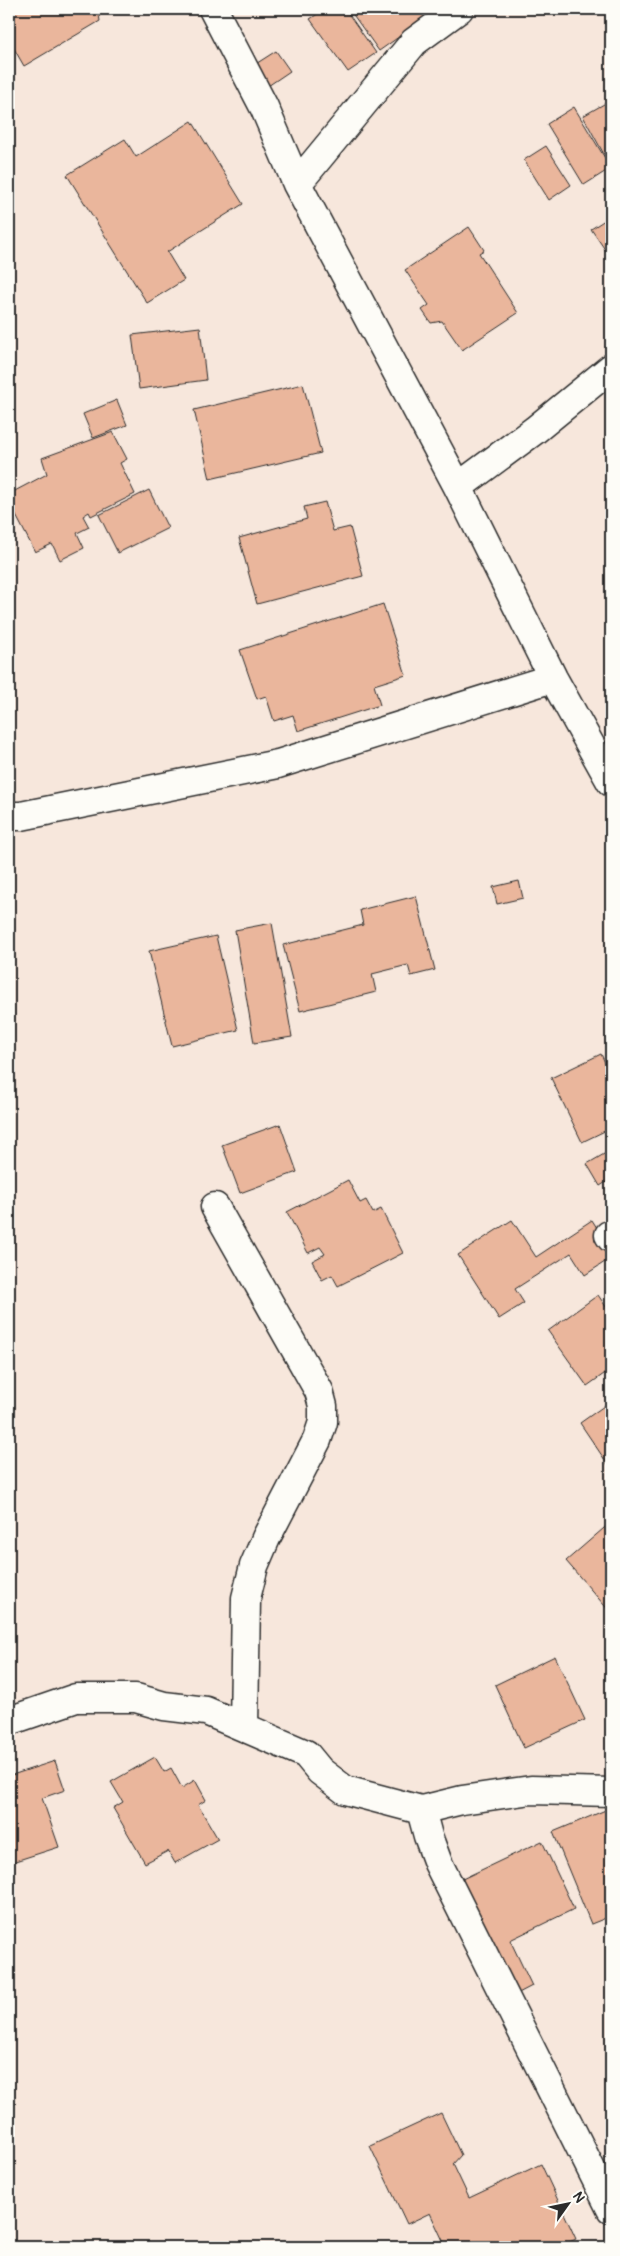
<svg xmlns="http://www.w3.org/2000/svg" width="620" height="2256" font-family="Pangolin,sans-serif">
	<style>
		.building { fill: #eab69c; stroke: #2b2b2b }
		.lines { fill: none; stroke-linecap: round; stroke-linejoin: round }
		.minor-casing { stroke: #2b2b2b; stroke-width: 31 }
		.minor { stroke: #fdfcf7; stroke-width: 28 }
	</style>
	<rect width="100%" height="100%" fill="#f7e7dc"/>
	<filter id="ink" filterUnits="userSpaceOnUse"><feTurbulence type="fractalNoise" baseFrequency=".02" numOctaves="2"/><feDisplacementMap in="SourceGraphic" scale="10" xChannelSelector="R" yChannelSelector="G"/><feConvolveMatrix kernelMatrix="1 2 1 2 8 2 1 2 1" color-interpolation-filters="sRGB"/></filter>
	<g filter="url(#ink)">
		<!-- building -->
		<path class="building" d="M 9,9 L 98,9 L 100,21 L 24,66 L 9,40 Z
			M 325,9 L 345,9 L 376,53 L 348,72 L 310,19 Z
			M 349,9 L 438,9 L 379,51 Z
			M 276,51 L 290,71 L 265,88 L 251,67 Z
			M 611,100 L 611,167 L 583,116 Z
			M 574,107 L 611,168 L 584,185 L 547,124 Z
			M 192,121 L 243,204 L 167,252 L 184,280 L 147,303 L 67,175 L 125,139 L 136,157 Z
			M 546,146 L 571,185 L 549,200 L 524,160 Z
			M 611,216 L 611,252 L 608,254 L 591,229 Z
			M 469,227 L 484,250 L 479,253 L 518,313 L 462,350 L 442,321 L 431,323 L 422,310 L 429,305 L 405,270 Z
			M 200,327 L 206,380 L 139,389 L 132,335 Z
			M 303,384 L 321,453 L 210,479 L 194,410 Z
			M 117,400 L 127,425 L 93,438 L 83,414 Z
			M 113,432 L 127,459 L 120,463 L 135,494 L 91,516 L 89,512 L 83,516 L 89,527 L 77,533 L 84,548 L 60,560 L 52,544 L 35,552 L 9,502 L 9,494 L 47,474 L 42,458 Z
			M 149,490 L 168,528 L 118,553 L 99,515 Z
			M 325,502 L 333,531 L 350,527 L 363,576 L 257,604 L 239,538 L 307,519 L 304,507 Z
			M 383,604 L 406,675 L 374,685 L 380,705 L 298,731 L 293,715 L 274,721 L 266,696 L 257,699 L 240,650 Z
			M 519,881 L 523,898 L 497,904 L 493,887 Z
			M 416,896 L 435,970 L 411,976 L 408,965 L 372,974 L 376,992 L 300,1011 L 283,945 L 363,925 L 360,910 Z
			M 272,923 L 292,1037 L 254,1043 L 235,930 Z
			M 216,936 L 238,1030 L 172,1046 L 149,951 Z
			M 601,1054 L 611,1075 L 611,1128 L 582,1142 L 551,1078 Z
			M 280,1124 L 297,1172 L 240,1193 L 222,1145 Z
			M 611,1150 L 611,1179 L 600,1186 L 587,1164 Z
			M 348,1180 L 360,1203 L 366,1200 L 373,1213 L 381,1209 L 403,1253 L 338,1286 L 332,1275 L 322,1280 L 312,1261 L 325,1254 L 320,1247 L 308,1253 L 287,1212 Z
			M 512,1220 L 536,1257 L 592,1220 L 611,1250 L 611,1258 L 585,1275 L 571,1253 L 515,1289 L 524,1303 L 499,1319 L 458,1255 Z
			M 598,1295 L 611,1314 L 611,1369 L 587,1386 L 548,1331 Z
			M 611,1401 L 611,1469 L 580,1423 Z
			M 611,1522 L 611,1613 L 566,1561 Z
			M 555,1656 L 585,1720 L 524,1748 L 495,1685 Z
			M 155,1757 L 164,1772 L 171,1768 L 182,1788 L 195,1780 L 206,1800 L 198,1805 L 218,1839 L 175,1863 L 168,1851 L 145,1863 L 113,1808 L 123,1802 L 111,1782 Z
			M 55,1761 L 65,1790 L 42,1798 L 59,1847 L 9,1863 L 9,1776 Z
			M 608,1809 L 611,1818 L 611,1916 L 591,1924 L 553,1832 Z
			M 542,1841 L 574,1909 L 510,1940 L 532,1986 L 511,1997 L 456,1882 Z
			M 441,2113 L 461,2155 L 453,2164 L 469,2198 L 541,2164 L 576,2239 L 559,2247 L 446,2247 L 430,2213 L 407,2224 L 370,2146 Z"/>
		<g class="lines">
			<defs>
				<path id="minor" d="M 213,9 L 264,107 L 297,184 L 458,487 L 553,678 L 611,782
					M 297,184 L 414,42 L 459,9
					M 458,487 L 535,430 L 611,368
					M 9,816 L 21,816 L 278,764 L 553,678
					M 215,1207 L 319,1391 L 323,1406 L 323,1422 L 317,1440 L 266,1538 L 254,1566 L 246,1598 L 244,1727
					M 609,1235 L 611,1238
					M 9,1721 L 76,1698 L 136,1698 L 164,1706 L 206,1711 L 306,1754 L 320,1771 L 345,1790 L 421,1810 L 462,1800 L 531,1790 L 611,1792
					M 421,1810 L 428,1836 L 438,1863 L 611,2209"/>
			</defs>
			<!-- minor casing -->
			<use href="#minor" class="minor-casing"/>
			<!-- minor -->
			<use href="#minor" class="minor"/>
		</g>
	</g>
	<!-- margin -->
	<rect width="620" height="2256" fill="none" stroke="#fdfcf7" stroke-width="30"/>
	<rect x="15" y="15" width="590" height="2226" fill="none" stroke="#2b2b2b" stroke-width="2" filter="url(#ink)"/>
	<!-- north arrow -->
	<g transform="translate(568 2204) rotate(57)" stroke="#fdfcf7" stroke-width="4" paint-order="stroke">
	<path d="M0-4L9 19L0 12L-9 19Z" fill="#2b2b2b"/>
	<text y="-8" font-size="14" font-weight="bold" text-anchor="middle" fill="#2b2b2b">N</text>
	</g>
</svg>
